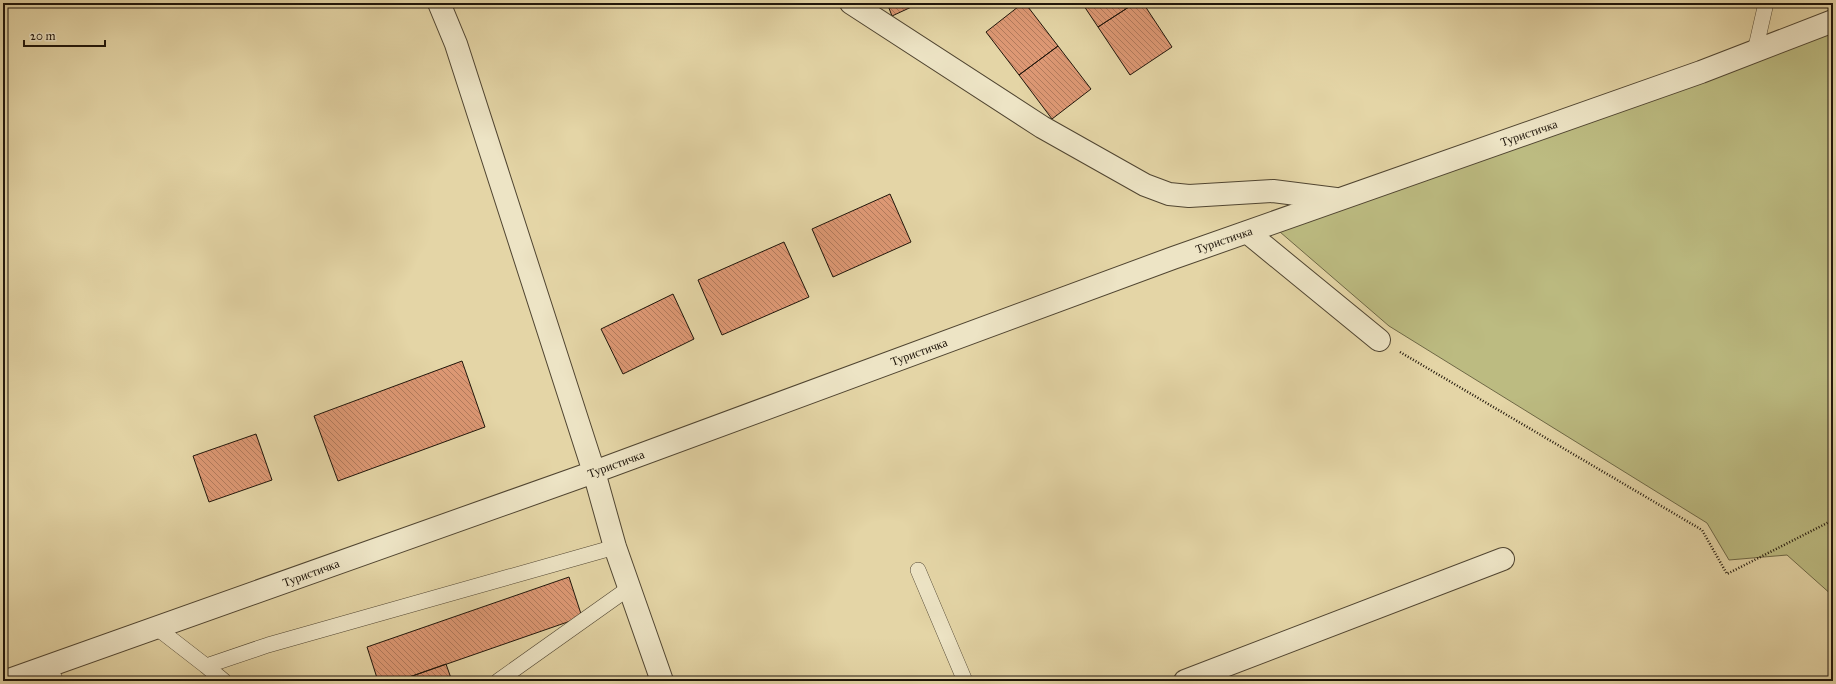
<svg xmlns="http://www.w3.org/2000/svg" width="1836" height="684" font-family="'IM FELL Great Primer',serif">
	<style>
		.garden { fill: #bcbb81; stroke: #6e6846 }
		.building { fill: url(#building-back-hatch); stroke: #1f150a }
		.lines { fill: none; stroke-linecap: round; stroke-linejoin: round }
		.lane-casing { stroke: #504531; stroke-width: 16 }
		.street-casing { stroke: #504531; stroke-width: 24 }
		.path { stroke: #1f150a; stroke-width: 2.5; stroke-dasharray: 1 2; stroke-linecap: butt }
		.lane { stroke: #ede4c5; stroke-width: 15 }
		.street { stroke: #ede4c5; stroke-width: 22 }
		.labels { text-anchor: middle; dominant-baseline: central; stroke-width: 4; stroke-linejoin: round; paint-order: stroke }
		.street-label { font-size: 12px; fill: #1f150a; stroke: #ede4c5 }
	</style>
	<defs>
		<pattern id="building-back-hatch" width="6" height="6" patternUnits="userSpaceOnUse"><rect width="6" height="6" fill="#dd9874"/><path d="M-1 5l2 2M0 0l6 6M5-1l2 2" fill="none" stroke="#b37b5d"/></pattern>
	</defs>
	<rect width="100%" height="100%" fill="#e4d5a6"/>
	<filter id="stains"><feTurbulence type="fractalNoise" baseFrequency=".005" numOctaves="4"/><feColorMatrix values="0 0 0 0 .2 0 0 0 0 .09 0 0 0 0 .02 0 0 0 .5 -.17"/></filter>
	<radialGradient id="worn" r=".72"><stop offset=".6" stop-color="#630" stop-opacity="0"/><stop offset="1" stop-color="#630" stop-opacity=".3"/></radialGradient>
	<!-- garden -->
	<path class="garden" d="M 1833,18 L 1833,596 L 1787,555 L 1729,560 L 1707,523 L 1389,326 L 1280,232 Z"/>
	<!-- building -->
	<path class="building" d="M 887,3 L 920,3 L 892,16 Z
		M 1023,3 L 1025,3 L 1058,46 L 1019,75 L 986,32 Z
		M 1082,3 L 1135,3 L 1098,27 Z
		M 1135,3 L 1143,3 L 1172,47 L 1130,75 L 1098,27 Z
		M 1058,46 L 1091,89 L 1052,119 L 1019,75 Z
		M 890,194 L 911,242 L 833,277 L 812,229 Z
		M 784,242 L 809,297 L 722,335 L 698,280 Z
		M 673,294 L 694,339 L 623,374 L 601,329 Z
		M 462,361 L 485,427 L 338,481 L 314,416 Z
		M 256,434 L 272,480 L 209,502 L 193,456 Z
		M 569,577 L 582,617 L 398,681 L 378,681 L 367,647 Z
		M 446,664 L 452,681 L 398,681 Z"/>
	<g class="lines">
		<defs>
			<path id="lane" d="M 1755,51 L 1766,3
				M 918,570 L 965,681
				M 157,628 L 206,666 L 268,645 L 615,547
				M 48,666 L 56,681
				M 206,666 L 224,681
				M 498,681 L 629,588"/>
			<path id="street" d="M 439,3 L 456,44 L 594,472 L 615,547 L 662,681
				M 851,3 L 1042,127 L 1145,185 L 1169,194 L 1189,196 L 1273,191 L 1336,199
				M 1247,232 L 1379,340
				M 6,681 L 594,472 L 1173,258 L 1701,72 L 1833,21
				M 1185,681 L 1503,559"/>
		</defs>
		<!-- lane casing -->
		<use href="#lane" class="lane-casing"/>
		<!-- street casing -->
		<use href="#street" class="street-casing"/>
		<!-- path -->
		<path class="path" d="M 1400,352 L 1702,530 L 1727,574 L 1833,520"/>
		<!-- lane -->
		<use href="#lane" class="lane"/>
		<!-- street -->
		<use href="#street" class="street"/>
	</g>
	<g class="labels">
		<!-- street labels -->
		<g class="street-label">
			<text transform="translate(1529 133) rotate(-19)">Туристичка</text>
			<text transform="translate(1224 240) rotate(-19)">Туристичка</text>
			<text transform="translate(919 352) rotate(-20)">Туристичка</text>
			<text transform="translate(616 464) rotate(-20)">Туристичка</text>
			<text transform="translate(311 573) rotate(-20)">Туристичка</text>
		</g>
	</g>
	<!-- margin -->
	<rect width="1836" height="684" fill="none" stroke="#e4d5a6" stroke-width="16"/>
	<rect x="4" y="4" width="1828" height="676" fill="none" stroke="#1f150a" stroke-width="2"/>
	<rect x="8" y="8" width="1820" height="668" fill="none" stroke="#1f150a"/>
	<!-- scale -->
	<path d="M24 40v6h81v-6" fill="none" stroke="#1f150a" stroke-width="2"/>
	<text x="30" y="40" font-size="12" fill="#1f150a" stroke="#ede4c5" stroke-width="3" paint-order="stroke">20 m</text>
	<rect width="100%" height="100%" filter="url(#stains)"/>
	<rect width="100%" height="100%" fill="url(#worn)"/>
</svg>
